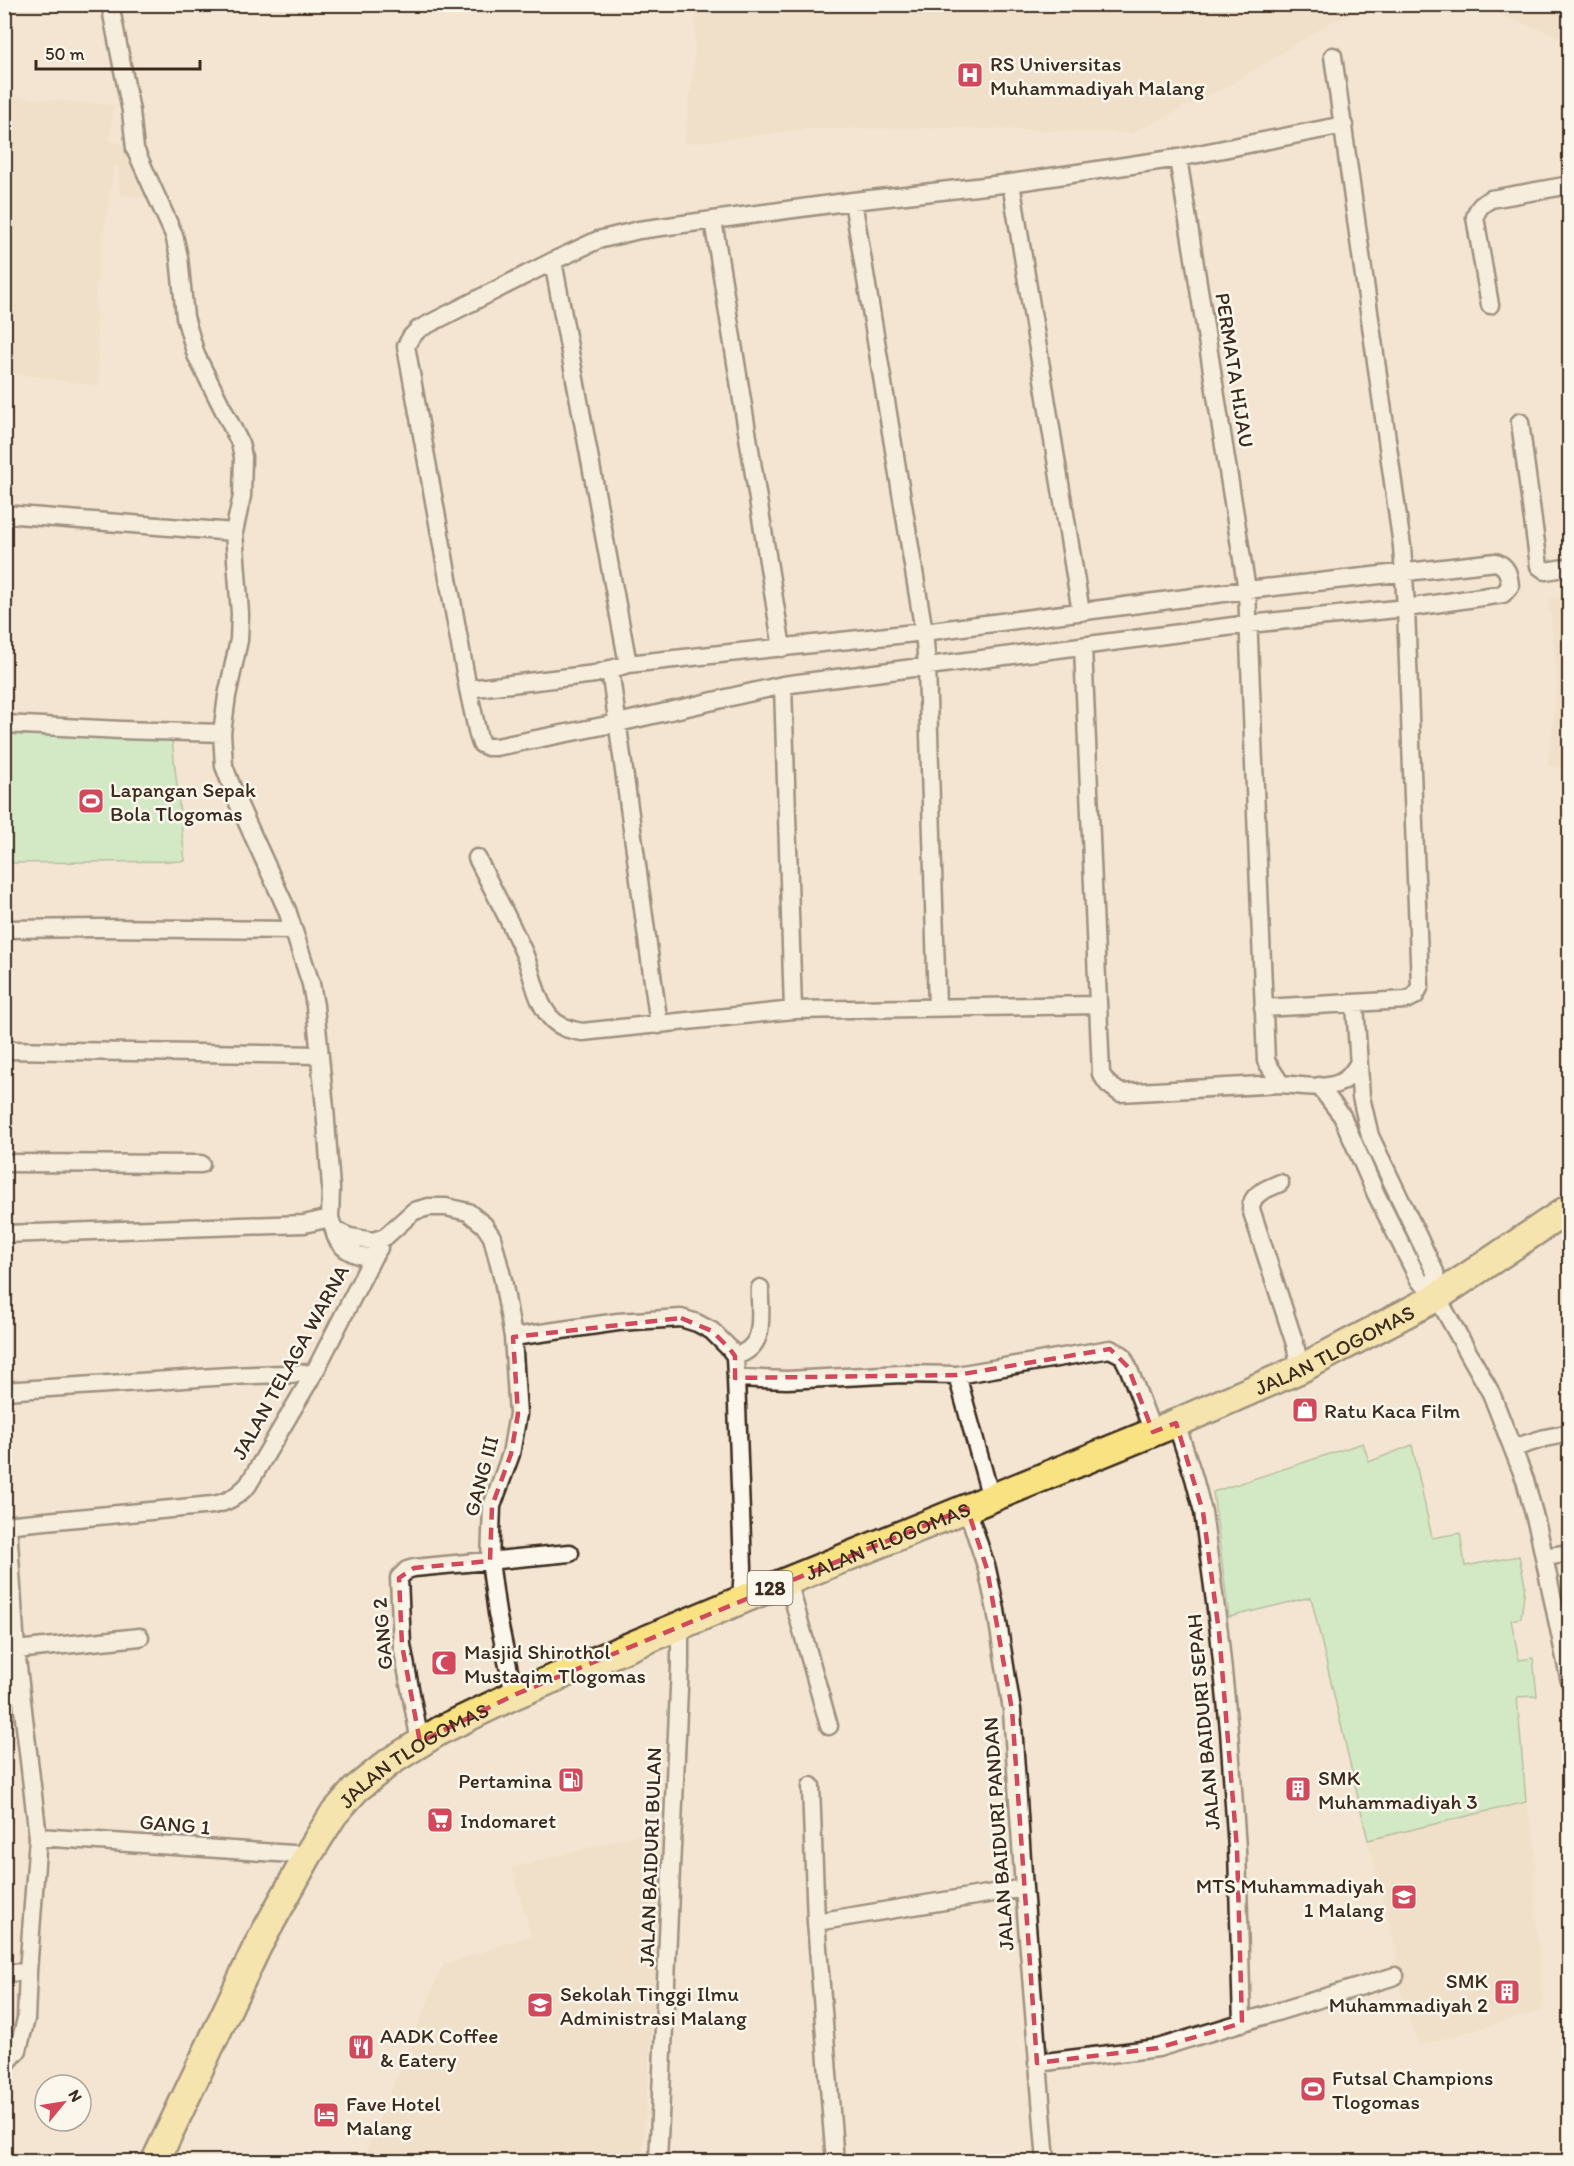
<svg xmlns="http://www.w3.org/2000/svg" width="1574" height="2166" font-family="Itim,sans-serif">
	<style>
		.built { fill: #eed8be }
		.green { fill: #adeeb7; stroke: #748c6a; stroke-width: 1.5 }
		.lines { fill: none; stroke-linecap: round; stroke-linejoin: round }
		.minor-casing { stroke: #3b2a1e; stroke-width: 21 }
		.primary-casing { stroke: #3b2a1e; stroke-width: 32 }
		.minor { stroke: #fbf7ec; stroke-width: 16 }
		.primary { stroke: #f8e281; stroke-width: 27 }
		.marked { fill: none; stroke: #d1495b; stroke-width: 4.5; stroke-dasharray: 12 8; stroke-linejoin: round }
		.labels { text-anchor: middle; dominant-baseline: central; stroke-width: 5; stroke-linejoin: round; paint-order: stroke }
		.shield { fill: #fbf7ec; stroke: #75685c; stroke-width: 1.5 }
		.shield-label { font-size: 20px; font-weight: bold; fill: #3b2a1e }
		.poi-label { font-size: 21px; fill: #3b2a1e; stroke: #fbf7ec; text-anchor: start }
		.street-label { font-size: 21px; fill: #3b2a1e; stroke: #fbf7ec }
	</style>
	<rect width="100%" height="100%" fill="#f3e5d1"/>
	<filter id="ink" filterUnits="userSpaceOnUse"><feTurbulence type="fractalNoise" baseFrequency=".0167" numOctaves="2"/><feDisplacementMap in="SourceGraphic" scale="12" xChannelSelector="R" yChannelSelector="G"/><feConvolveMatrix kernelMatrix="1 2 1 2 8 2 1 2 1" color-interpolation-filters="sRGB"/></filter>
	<g filter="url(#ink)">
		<!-- built -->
		<path class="built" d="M 696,5 L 696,4 L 1378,5 L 1331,22 L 1230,85 L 1132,133 L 958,128 L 807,129 L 684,144 L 694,64 Z
			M 1487,5 L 1569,5 L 1569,40 L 1500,15 Z
			M 5,96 L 113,105 L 110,142 L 123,143 L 131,167 L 146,197 L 120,195 L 119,167 L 114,166 L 95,291 L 99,386 L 5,372 Z
			M 1569,597 L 1570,597 L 1569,769 L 1548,766 L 1558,685 L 1549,599 Z
			M 1526,1802 L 1535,1842 L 1536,1923 L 1544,2010 L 1419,2046 L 1398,1984 L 1393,1961 L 1398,1959 L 1368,1840 Z
			M 662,1828 L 654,1992 L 642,2161 L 362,2161 L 443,1965 L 531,1935 L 512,1868 Z"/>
		<!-- green -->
		<path class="green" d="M 5,734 L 172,740 L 185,861 L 5,863 Z
			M 1363,1443 L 1369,1462 L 1412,1445 L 1432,1538 L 1460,1533 L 1465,1566 L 1519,1556 L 1525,1585 L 1521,1618 L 1511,1620 L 1519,1660 L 1533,1658 L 1537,1696 L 1517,1697 L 1526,1802 L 1368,1840 L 1311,1597 L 1229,1617 L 1213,1492 Z"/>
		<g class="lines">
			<defs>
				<path id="minor" d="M 110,4 L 131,111 L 135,149 L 174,235 L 179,257 L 185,317 L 196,355 L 240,443 L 243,457 L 242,496 L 234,532 L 240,614 L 239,640 L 227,696 L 222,733 L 224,766 L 238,803 L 287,910 L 311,984 L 315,1006 L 325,1108 L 331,1188 L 330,1218 L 334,1230 L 350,1237 L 373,1241 L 385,1237 L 414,1211 L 429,1207 L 446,1207 L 468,1212 L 484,1225 L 492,1237 L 503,1280 L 513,1337 L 518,1414 L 511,1454 L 492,1506 L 490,1561 L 497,1613 L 514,1695
					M 1178,158 L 1247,590 L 1266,1061 L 1281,1084 C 1300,1085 1330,1092 1346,1079 C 1351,1075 1355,1069 1358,1064
					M 1011,183 L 1081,612
					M 853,201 L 924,632 L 927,665 L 937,1007
					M 713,220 L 782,648
					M 553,261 L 628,664
					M 1490,305 L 1475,217 C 1478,207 1482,204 1491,199 L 1570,185
					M 1520,422 L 1539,566 L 1546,571 L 1570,567
					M 4,514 L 234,532
					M 1083,647 L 1101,1074 L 1108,1084 L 1120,1093 L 1281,1084
					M 610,669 L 659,1025
					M 783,685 L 793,1010
					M 468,689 L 595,674 L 628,664 L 924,632 L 1247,590 L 1496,562 C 1507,566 1509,574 1510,586 L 1503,594 L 1406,608 L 1249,624 L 783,685 L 618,723 L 496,747 L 488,747 L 481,744 L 478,735 L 468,689 L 406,346 L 411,337 L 419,329 L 553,261 L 598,240 L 639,230 L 853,201 L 1011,183 L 1178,158 L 1344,125
					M 4,724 L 121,730 L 222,733
					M 477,858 C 493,890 510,921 524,953 C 533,974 535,999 550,1017 C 558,1027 570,1030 582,1032 L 793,1010 L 1098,1005
					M 4,929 L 99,928 L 293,930
					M 1355,1004 L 1361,1097 L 1370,1136 L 1435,1272 L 1437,1297
					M 1263,1008 L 1406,1000 L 1415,996 L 1420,986 L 1406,608 L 1402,546 L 1333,56
					M 4,1050 L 320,1055
					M 1319,1086 L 1342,1116 L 1376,1194 L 1419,1280 L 1437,1297 L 1491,1393 L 1525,1480 L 1539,1533 L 1570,1682
					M 4,1163 L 201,1164
					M 1280,1183 C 1267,1189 1251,1193 1251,1209 L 1295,1344 L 1300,1369
					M 334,1230 C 337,1248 355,1257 373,1257 L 379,1248
					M 4,1234 L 304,1224 L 330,1218
					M 513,1337 L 618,1322 L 681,1318 L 697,1323 L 712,1331 L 729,1348 L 735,1356 L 736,1378 L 743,1567 L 741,1600
					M 735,1356 C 768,1347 759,1316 760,1288
					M 957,1375 L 991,1498
					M 736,1378 L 787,1380 L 902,1374 L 957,1375 L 1110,1349 L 1122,1355 L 1128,1367 L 1153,1432
					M 4,1391 L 229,1376 L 314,1373
					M 1176,1423 L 1194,1478 L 1203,1512 L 1219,1632 L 1229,1730 L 1237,1849 L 1242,2023
					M 1513,1448 L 1545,1438 L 1570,1433
					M 967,1508 L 987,1569 L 996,1610 L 1012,1710 L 1024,1888 L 1046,2162
					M 4,1525 L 213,1505 C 229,1502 237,1496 248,1485 L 314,1373 L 373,1257
					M 1544,1557 L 1570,1553
					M 788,1581 L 829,1726
					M 16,1650 L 140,1637
					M 420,1742 L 402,1645 L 399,1578 L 407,1570 L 414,1568 L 570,1553
					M 811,1786 L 816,1922 L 835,2162
					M 38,1837 L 308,1855
					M 816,1922 L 1024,1888
					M 4,1973 L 28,1972
					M 1037,2063 L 1158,2048 L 1395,1976
					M 4,2066 L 18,2050 L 26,2019 L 28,1972 L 38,1837 L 16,1650 L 8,1525
					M 658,2162 L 680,1666 L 680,1626"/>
				<g id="primary">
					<path id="s1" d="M 155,2162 L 257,1947 L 308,1855 L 333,1815 L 356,1789 L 391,1761 L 441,1730 L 514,1695 L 741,1600 L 1176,1423 L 1300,1369 L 1437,1297 L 1570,1208"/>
				</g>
			</defs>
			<!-- minor casing -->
			<use href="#minor" class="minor-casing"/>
			<!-- primary casing -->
			<use href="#primary" class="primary-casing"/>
			<!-- minor -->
			<use href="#minor" class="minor"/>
			<!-- primary -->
			<use href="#primary" class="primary"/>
		</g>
	</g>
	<!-- marked area -->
	<path d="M0 0H1574V2166H0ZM 681,1318 L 712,1331 L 729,1348 L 735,1356 L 735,1378 L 957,1375 L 1110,1349 L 1128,1367 L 1153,1432 L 1176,1423 L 1203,1512 L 1219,1632 L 1237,1849 L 1242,2023 L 1158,2048 L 1037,2063 L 1012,1710 L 987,1569 L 967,1508 L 514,1695 L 420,1742 L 402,1645 L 399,1578 L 414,1568 L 490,1561 L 492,1506 L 511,1454 L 518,1414 L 513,1337 Z" fill="#f3e5d1" fill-opacity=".55" fill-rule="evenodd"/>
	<path class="marked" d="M 681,1318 L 712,1331 L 729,1348 L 735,1356 L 735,1378 L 957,1375 L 1110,1349 L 1128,1367 L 1153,1432 L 1176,1423 L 1203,1512 L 1219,1632 L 1237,1849 L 1242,2023 L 1158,2048 L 1037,2063 L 1012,1710 L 987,1569 L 967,1508 L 514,1695 L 420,1742 L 402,1645 L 399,1578 L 414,1568 L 490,1561 L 492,1506 L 511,1454 L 518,1414 L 513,1337 Z"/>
	<!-- icons -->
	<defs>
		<symbol id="hospital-square" viewBox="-11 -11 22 22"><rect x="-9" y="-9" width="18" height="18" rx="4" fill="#d1495b" stroke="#fbf7ec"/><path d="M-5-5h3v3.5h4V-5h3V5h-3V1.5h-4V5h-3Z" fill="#fff"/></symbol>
		<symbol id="stadium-square" viewBox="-11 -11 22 22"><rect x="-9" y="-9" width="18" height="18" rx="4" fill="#d1495b" stroke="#fbf7ec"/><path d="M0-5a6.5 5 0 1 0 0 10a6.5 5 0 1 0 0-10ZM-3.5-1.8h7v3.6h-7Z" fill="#fff"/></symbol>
		<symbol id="shop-square" viewBox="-11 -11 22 22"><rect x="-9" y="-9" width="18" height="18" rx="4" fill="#d1495b" stroke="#fbf7ec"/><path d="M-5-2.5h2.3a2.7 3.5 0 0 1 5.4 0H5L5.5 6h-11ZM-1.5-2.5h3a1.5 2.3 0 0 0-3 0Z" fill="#fff"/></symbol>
		<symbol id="mosque-square" viewBox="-11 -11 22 22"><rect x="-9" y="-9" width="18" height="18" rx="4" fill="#d1495b" stroke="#fbf7ec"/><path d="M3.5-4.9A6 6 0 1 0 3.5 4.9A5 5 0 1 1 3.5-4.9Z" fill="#fff"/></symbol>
		<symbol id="fuel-square" viewBox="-11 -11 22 22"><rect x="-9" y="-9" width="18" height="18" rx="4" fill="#d1495b" stroke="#fbf7ec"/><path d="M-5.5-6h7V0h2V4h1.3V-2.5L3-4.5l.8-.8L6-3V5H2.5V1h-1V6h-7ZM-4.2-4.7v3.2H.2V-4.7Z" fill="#fff"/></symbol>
		<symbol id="building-square" viewBox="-11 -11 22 22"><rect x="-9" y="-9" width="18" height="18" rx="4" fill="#d1495b" stroke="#fbf7ec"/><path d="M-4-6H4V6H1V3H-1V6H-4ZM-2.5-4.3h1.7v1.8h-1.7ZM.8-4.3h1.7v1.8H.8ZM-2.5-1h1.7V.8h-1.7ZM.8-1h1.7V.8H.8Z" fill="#fff"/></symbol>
		<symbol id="supermarket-square" viewBox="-11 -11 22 22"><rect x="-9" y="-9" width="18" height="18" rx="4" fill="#d1495b" stroke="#fbf7ec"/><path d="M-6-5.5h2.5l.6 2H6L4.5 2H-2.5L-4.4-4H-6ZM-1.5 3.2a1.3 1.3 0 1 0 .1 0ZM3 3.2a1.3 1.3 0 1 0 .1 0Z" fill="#fff"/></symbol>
		<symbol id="school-square" viewBox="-11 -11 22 22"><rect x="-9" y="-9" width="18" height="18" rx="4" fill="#d1495b" stroke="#fbf7ec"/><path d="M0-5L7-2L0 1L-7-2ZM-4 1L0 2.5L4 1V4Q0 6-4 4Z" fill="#fff"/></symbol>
		<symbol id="university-square" viewBox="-11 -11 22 22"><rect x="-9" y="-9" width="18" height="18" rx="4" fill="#d1495b" stroke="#fbf7ec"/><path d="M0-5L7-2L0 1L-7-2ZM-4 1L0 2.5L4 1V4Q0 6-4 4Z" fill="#fff"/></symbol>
		<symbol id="restaurant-square" viewBox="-11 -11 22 22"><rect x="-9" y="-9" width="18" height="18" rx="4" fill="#d1495b" stroke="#fbf7ec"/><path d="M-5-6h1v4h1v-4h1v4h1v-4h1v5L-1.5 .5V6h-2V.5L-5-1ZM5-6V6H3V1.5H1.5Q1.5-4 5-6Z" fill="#fff"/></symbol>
		<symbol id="hotel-square" viewBox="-11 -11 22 22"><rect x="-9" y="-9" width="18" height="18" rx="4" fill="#d1495b" stroke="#fbf7ec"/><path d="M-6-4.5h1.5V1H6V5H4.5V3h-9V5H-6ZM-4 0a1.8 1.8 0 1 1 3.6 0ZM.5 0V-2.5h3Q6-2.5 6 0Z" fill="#fff"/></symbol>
	</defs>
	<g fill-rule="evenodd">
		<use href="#hospital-square" x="955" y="60" width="30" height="30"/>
		<use href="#stadium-square" x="76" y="786" width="30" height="30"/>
		<use href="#shop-square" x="1290" y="1395" width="30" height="30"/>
		<use href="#mosque-square" x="429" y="1648" width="30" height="30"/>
		<use href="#fuel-square" x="556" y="1765" width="30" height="30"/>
		<use href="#building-square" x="1283" y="1774" width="30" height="30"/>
		<use href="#supermarket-square" x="425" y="1805" width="30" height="30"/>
		<use href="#school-square" x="1389" y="1882" width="30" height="30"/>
		<use href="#building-square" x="1492" y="1977" width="30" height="30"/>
		<use href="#university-square" x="525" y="1990" width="30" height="30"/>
		<use href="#restaurant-square" x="346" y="2032" width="30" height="30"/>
		<use href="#stadium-square" x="1298" y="2074" width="30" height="30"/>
		<use href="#hotel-square" x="311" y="2100" width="30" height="30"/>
	</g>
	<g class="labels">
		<!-- shield labels -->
		<rect class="shield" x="747.5" y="1571" width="45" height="34" rx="4.5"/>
		<g class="shield-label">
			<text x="770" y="1588">128</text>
		</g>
		<!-- poi labels -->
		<g class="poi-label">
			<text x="990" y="63">RS Universitas<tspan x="990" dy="24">Muhammadiyah Malang</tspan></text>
			<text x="110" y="789">Lapangan Sepak<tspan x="110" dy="24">Bola Tlogomas</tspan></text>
			<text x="1324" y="1410">Ratu Kaca Film</text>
			<text x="464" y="1651">Masjid Shirothol<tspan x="464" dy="24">Mustaqim Tlogomas</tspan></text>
			<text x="1318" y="1777">SMK<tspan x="1318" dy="24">Muhammadiyah 3</tspan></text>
			<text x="552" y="1780" text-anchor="end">Pertamina</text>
			<text x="460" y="1820">Indomaret</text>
			<text x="1384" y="1885" text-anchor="end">MTS Muhammadiyah<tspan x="1384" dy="24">1 Malang</tspan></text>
			<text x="1488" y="1980" text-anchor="end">SMK<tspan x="1488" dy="24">Muhammadiyah 2</tspan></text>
			<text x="560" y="1993">Sekolah Tinggi Ilmu<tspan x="560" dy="24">Administrasi Malang</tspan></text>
			<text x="380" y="2035">AADK Coffee<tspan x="380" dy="24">&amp; Eatery</tspan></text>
			<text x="1332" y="2077">Futsal Champions<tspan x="1332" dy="24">Tlogomas</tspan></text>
			<text x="346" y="2103">Fave Hotel<tspan x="346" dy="24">Malang</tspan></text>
		</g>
		<!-- street labels -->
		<g class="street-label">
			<text transform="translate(1235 370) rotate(81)">PERMATA HIJAU</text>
			<text stroke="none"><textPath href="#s1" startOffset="1500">JALAN TLOGOMAS</textPath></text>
			<text transform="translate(290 1362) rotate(-61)">JALAN TELAGA WARNA</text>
			<text transform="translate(481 1476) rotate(-75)">GANG III</text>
			<text stroke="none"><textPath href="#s1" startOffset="1014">JALAN TLOGOMAS</textPath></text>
			<text transform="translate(382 1634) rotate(-95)">GANG 2</text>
			<text transform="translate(1203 1722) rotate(-95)">JALAN BAIDURI SEPAH</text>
			<text stroke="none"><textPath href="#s1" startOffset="492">JALAN TLOGOMAS</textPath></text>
			<text transform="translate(175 1824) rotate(5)">GANG 1</text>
			<text transform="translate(998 1834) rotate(-94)">JALAN BAIDURI PANDAN</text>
			<text transform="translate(650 1857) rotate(-88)">JALAN BAIDURI BULAN</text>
		</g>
	</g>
	<!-- margin -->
	<rect width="1574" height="2166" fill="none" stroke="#fbf7ec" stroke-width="24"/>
	<rect x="12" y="12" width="1550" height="2142" fill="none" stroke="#3b2a1e" stroke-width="2" filter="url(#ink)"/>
	<!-- north arrow -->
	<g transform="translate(63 2103) rotate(60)"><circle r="28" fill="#fbf7ec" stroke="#aea59a" stroke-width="1.5"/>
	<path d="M0-4.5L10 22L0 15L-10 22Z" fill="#d1495b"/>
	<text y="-9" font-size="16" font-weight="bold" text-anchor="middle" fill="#3b2a1e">N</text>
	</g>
	<!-- scale -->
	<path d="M36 60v9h164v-9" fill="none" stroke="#3b2a1e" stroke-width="3"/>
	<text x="45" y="60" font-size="18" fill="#3b2a1e" stroke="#fbf7ec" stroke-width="4.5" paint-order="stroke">50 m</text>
</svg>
